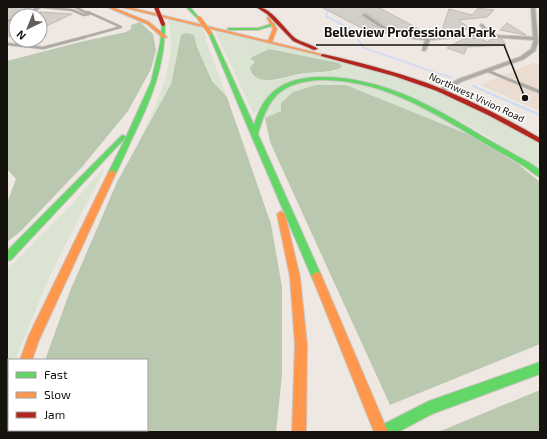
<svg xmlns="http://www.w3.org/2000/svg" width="547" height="439" font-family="'Exo 2',sans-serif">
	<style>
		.built { fill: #eadcd0 }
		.green { fill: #dbe4d2; fill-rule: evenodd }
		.forest { fill: #bbc8b0 }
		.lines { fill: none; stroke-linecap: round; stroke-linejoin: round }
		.stream-far1 { stroke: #cbdaf5; stroke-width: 1.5 }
		.stream { stroke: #cbdaf5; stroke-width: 2 }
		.building { fill: #d4cec9; stroke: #c0bab5 }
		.lane-far2-casing { stroke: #cbc6c1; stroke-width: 3 }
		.lane-far1-casing { stroke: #cbc6c1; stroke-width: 3.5 }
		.lane-casing { stroke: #cbc6c1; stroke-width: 4.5 }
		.street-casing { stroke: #cbc6c1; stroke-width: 2 }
		.fast-casing { stroke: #cbc6c1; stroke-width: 2 }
		.slow-casing { stroke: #cbc6c1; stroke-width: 2 }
		.jam-casing { stroke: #cbc6c1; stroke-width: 2 }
		.lane-far2 { stroke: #afaaa5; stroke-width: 2 }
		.lane-far1 { stroke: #afaaa5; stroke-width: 2.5 }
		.lane { stroke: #afaaa5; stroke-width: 3 }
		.street { fill: #afaaa5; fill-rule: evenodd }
		.fast { fill: #63d668; fill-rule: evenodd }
		.slow { fill: #ff974d; fill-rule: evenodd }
		.jam { fill: #b3261e; fill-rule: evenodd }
		.slow-bridge-casing { stroke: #cbc6c1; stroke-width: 5; stroke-linecap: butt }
		.jam-bridge-casing { stroke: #cbc6c1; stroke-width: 5; stroke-linecap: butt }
		.slow-bridge { stroke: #ff974d; stroke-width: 4 }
		.jam-bridge { stroke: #b3261e; stroke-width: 4 }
		.labels { text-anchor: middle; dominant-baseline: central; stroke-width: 3; stroke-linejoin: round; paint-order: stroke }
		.far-street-label { font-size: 10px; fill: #16120e; stroke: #fff }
		.leader { fill: none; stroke: #16120e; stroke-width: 1.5 }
		.callout-dot { fill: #16120e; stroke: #fff; stroke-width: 1.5 }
		.callout-label { font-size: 13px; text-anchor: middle; font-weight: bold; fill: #16120e; stroke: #fff; stroke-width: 3; stroke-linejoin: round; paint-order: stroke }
	</style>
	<rect width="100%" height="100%" fill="#efe8e2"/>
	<!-- built -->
	<path class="built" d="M 533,63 L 540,66 L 540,111 L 480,85 Z"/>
	<!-- green -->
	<path class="green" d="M 168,19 L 201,27 L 206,36 L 206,41 L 227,97 L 212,81 L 197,47 L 194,35 L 181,35 L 171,84 L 133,155 C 151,112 180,67 168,19 Z
		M 215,31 C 278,46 342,59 403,80 C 451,96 496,119 540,144 L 540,168 L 470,126 L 426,104 L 362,79 L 298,79 L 256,112 L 253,113 ZM 269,49 L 339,63 L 335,71 L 299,74 L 277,80 L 250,67 L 256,62 L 250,58 Z
		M 342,80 C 389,87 431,111 472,136 L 434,121 L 282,111 L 265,118 C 275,79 309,82 342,80 Z
		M 104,168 L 104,170 L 51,273 L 15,360 L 9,360 L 9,375 L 7,380 L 7,270 L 68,208 Z"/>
	<!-- forest -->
	<path class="forest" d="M 140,22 L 153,34 L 156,50 L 151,69 L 128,111 L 82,167 L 21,231 L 7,242 L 7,203 L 16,179 L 7,169 L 7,61 L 80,42 L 126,32 L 131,29 L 131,25 Z
		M 186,33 L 194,35 L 197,47 L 212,81 L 227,97 L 271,224 L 282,287 L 282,375 L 276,432 L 21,432 L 21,430 L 147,430 L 147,360 L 45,360 L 70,291 L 117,182 L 171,84 L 181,35 Z
		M 269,49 L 339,63 L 342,67 C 329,74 313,71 299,74 C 286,76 254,90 250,67 L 255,62 L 250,58 Z
		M 316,85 L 346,85 L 472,136 L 518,164 L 540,182 L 540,344 L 390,405 L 270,142 L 265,118 L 281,111 L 281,103 L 293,92 Z
		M 540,390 L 540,432 L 438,432 Z"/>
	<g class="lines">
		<!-- stream-far1 -->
		<path class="stream-far1" d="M 329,7 L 326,16 L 352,30 L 364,48 L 452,78"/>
		<!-- stream -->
		<path class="stream" d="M 473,86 L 540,115"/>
	</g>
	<!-- building -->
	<path class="building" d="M 11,7 L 33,7 L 7,18 L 7,9 Z
		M 321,7 L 378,7 L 432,36 L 407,34 L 398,32 L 366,13 L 362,14 L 361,16 L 368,22 L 388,33 L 378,32 L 377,36 Z
		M 478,8 L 494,10 L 487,17 L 459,20 L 470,29 L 441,33 L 449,9 L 472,15 Z
		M 40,12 L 72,14 L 40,29 Z
		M 16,20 L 16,37 L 7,36 L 7,23 Z
		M 507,23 L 526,35 L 500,30 Z
		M 476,38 L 481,38 L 487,42 L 491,39 L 502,39 L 506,45 L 467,47 L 464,54 L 447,48 L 463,39 Z"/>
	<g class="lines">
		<defs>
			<path id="lane-far2" d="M 43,7 L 72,10 L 84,15 L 89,14 L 75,7
				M 19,16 L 41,7
				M 7,21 L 16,17
				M 81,38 L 121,27 L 88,12"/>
			<path id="lane-far1" d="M 7,44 L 43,48 L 85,37
				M 488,71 L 522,85"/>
			<path id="lane" d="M 520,84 L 540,92"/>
			<path id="street" d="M 531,7 L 535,7 L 538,42 L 535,51 L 524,59 L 463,81 L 440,93 L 437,91 L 438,90 L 459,79 L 520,57 L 531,49 L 534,40 L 476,36 L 430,40 L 426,50 L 424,51 L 422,50 L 425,40 C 401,39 381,30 362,15 L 365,14 C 376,20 386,29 398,33 C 426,44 458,33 487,34 L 480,25 L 482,24 L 492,35 L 533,37 Z"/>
			<path id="fast" d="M 186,7 L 190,7 L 200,19 L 198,19 Z
				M 162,23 L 165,24 C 165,68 150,102 131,141 C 126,152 121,164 115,175 L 112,176 L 108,173 L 126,137 L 11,260 L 7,261 L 7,251 L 121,136 L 123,135 L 126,137 L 151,82 L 160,44 Z
				M 274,23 L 275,25 L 258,30 L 229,30 L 227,29 L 229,28 L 258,28 Z
				M 208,32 L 212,33 L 254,125 C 264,91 284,78 319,77 C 380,76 431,105 482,136 C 498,145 514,154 530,163 L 540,170 L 540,177 C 534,175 530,170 525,167 C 517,162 509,157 501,153 C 444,120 389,79 320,80 C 280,82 268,98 258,134 L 322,277 L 321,280 L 317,282 L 313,280 L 251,135 Z
				M 540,362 L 540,374 L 432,414 L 398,432 L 376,432 L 378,427 L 429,401 Z
				M 9,403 L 9,421 L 7,422 L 7,404 Z"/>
			<path id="slow" d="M 107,7 L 112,7 L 149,22 L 167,37 L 163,38 L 147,24 Z
				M 121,7 L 128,7 L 268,41 L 273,29 L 267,18 L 269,17 L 277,29 L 272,42 L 325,55 L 323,56 Z
				M 112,170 L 116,173 L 39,340 L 32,360 L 20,360 L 29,335 L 108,173 Z
				M 281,211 L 285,214 L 300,277 L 307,345 L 306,432 L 292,432 L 295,345 L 290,277 L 277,214 Z
				M 317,272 L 321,274 L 322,277 L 388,432 L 374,432 L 312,277 L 313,274 Z"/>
			<path id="jam" d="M 256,7 C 272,7 284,29 295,38 C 302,43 312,44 318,49 L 314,50 L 293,41 L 267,14 Z
				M 323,54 C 358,62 393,71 427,83 C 466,98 504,117 540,138 L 540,143 L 488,115 L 437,91 L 394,76 L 321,56 L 321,55 Z"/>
		</defs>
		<!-- lane-far2 casing -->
		<use href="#lane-far2" class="lane-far2-casing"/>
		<!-- lane-far1 casing -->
		<use href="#lane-far1" class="lane-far1-casing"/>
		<!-- lane casing -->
		<use href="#lane" class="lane-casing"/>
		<!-- street casing -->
		<use href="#street" class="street-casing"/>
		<!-- fast casing -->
		<use href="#fast" class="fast-casing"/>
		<!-- slow casing -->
		<use href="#slow" class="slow-casing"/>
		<!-- jam casing -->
		<use href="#jam" class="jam-casing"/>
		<!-- lane-far2 -->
		<use href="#lane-far2" class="lane-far2"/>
		<!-- lane-far1 -->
		<use href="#lane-far1" class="lane-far1"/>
		<!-- lane -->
		<use href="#lane" class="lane"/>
		<!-- street -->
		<use href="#street" class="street"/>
		<!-- fast -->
		<use href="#fast" class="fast"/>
		<!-- slow -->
		<use href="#slow" class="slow"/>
		<!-- jam -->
		<use href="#jam" class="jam"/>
		<defs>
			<path id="slow-bridge" d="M 199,18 L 210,33"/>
			<path id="jam-bridge" d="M 156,7 L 163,24"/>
		</defs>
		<!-- slow-bridge casing -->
		<use href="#slow-bridge" class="slow-bridge-casing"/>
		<!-- jam-bridge casing -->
		<use href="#jam-bridge" class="jam-bridge-casing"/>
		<!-- slow-bridge -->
		<use href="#slow-bridge" class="slow-bridge"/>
		<!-- jam-bridge -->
		<use href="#jam-bridge" class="jam-bridge"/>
	</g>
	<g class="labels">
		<!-- far-street labels -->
		<g class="far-street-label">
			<text transform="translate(477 97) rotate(25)">Northwest Vivion Road</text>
		</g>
	</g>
	<!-- callouts -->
	<path class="leader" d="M525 98L504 45H316"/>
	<circle class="callout-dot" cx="525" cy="98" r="4"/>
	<g class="callout-label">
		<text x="410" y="37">Belleview Professional Park</text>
	</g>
	<!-- border -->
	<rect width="547" height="439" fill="none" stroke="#16120e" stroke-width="16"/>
	<!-- legend -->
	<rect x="8" y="359" width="140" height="72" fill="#ffffff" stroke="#a2a09f"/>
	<rect x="16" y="372" width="20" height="6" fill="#63d668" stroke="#a2a09f"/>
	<text x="44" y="379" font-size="12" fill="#16120e">Fast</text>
	<rect x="16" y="392" width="20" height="6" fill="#ff974d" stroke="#a2a09f"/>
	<text x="44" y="399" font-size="12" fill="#16120e">Slow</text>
	<rect x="16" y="412" width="20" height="6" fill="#b3261e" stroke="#a2a09f"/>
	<text x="44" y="419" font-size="12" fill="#16120e">Jam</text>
	<!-- north arrow -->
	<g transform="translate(28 28) rotate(223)"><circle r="19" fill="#ffffff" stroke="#a2a09f"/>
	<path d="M0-3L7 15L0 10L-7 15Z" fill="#625d58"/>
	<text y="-6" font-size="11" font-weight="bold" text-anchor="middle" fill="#16120e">N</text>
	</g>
</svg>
